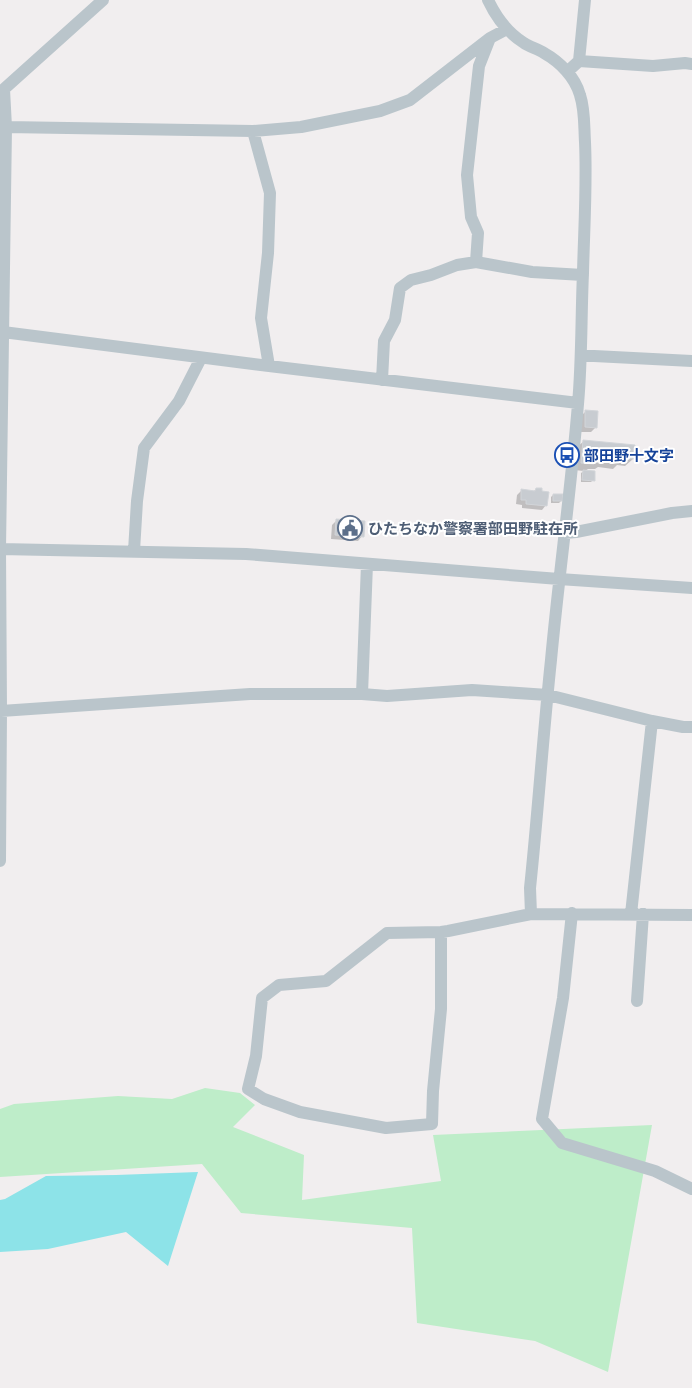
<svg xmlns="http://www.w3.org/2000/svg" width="692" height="1388" font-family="Manrope,'Noto Sans JP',sans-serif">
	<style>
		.green { fill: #beedc9 }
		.water { fill: #8de3e8 }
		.shadow { fill: #0003 }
		.building { fill: #c8ccd1; stroke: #d2d5d9 }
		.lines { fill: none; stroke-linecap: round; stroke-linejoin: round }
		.minor { stroke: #bac5cb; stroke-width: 12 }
		.labels { text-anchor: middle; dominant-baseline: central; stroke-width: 4; stroke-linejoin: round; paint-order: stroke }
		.transit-label { font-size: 15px; font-weight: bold; fill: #164399; stroke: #fff; text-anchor: start }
		.service-label { font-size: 15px; font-weight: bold; fill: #4e5e75; stroke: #fff; text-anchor: start }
	</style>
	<rect width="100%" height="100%" fill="#f1eeef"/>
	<!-- green -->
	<path class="green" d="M 205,1088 L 240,1093 L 255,1105 L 233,1127 L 304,1155 L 302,1200 L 441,1181 L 433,1135 L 652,1125 L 608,1372 L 535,1341 L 417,1323 L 412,1228 L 241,1213 L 202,1164 L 0,1177 L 0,1109 L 14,1104 L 118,1096 L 172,1099 Z"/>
	<!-- water -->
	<path class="water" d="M 198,1172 L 168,1266 L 126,1232 L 48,1249 L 0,1252 L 0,1200 L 5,1199 L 46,1176 L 116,1175 Z"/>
	<!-- shadow -->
	<path class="shadow" d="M 586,411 L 596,427 L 591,432 L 581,432 L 581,416 Z
		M 584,441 L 633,459 L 625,466 L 617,465 L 613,469 L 598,467 L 595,469 L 588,469 L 585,471 L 593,480 L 591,482 L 581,482 L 581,473 L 584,471 L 574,470 L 576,448 Z
		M 536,489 L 546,505 L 542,510 L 522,508 L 522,505 L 516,504 L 517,495 L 522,490 L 533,492 Z
		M 553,495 L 561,501 L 559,503 L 551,503 L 551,497 Z
		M 336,521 L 362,536 L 358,541 L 331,539 L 332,525 Z"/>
	<!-- building -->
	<path class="building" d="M 585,410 L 598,411 L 597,428 L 585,427 Z
		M 583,440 L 635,445 L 634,459 L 622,458 L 621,462 L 604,460 L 604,463 L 595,462 L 594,464 L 581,463 Z
		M 583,470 L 595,471 L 595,481 L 582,480 Z
		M 536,488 L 542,488 L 542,491 L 549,492 L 547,506 L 526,504 L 526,500 L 521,500 L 521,489 L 535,491 Z
		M 553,494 L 563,494 L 562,501 L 553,501 Z
		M 336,519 L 365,521 L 364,537 L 335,535 Z"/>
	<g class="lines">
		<!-- minor -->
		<path class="minor" d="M 488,0 C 496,17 508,33 524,43 C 530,47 538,49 544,53 C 560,62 575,77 580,95 C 585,110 584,126 585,142 C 587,185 584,229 583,273 C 581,316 582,360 578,404 C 571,489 559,574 551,660 C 543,736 538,812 530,888 L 531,914
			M 579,61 L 585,0
			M 567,72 L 579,61 L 653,66 L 685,63 L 692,64
			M 6,127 L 253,131 L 301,127 L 380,111 L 410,100 L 490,38 L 507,29
			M 253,131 L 270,193 L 268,253 L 261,318 L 269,366
			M 476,262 L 532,272 L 583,275
			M 3,332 L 269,366 L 578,403
			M 581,356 L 594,356 L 692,361
			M 382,380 L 384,341 L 395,320 L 400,288 L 411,280 L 431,275 L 457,265 L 476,262 L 478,233 L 471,217 L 467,175 L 479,66 L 490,38
			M 565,533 L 576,532 L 672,513 L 692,511
			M 0,549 L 246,554 L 559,579 L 692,588
			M 134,551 L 137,501 L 144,448 L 179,401 L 201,358
			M 362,694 L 367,564
			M 1,711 L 250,694 L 362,694 L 387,696 L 472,690 L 548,695 L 652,721 L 683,727 L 692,727
			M 0,861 L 1,711 L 0,549 L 6,127 L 4,89 L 103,0
			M 572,913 L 563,998 L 542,1119 L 562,1143 L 655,1171 L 692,1189
			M 631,914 L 652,721
			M 441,932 L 441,1009 L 433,1091 L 432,1124 L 386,1128 L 300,1112 L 264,1099 L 248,1089 L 256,1056 L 262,998 L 279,985 L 326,981 L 387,933 L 441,932 L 448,931 L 531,914 L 692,915
			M 637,1001 L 643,914"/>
	</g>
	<!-- icons -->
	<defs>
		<symbol id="bus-ring" viewBox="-11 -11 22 22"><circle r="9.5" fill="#fff" stroke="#1a4fb4" stroke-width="1.5"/><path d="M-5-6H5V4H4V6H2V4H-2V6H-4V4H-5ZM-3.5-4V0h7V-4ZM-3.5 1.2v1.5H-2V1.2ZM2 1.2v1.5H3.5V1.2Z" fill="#1a4fb4"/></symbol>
		<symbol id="civic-ring" viewBox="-11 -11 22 22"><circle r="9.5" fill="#fff" stroke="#5c6f8a" stroke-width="1.5"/><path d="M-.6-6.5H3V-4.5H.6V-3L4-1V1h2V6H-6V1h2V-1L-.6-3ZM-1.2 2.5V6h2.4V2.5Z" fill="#5c6f8a"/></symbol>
	</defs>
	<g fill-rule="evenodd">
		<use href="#bus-ring" x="553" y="441" width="28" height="28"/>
		<use href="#civic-ring" x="336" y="514" width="28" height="28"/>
	</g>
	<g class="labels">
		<!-- transit labels -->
		<g class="transit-label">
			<text x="584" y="455">部田野十文字</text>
		</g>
		<!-- service labels -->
		<g class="service-label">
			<text x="368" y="528">ひたちなか警察署部田野駐在所</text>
		</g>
	</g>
</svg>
